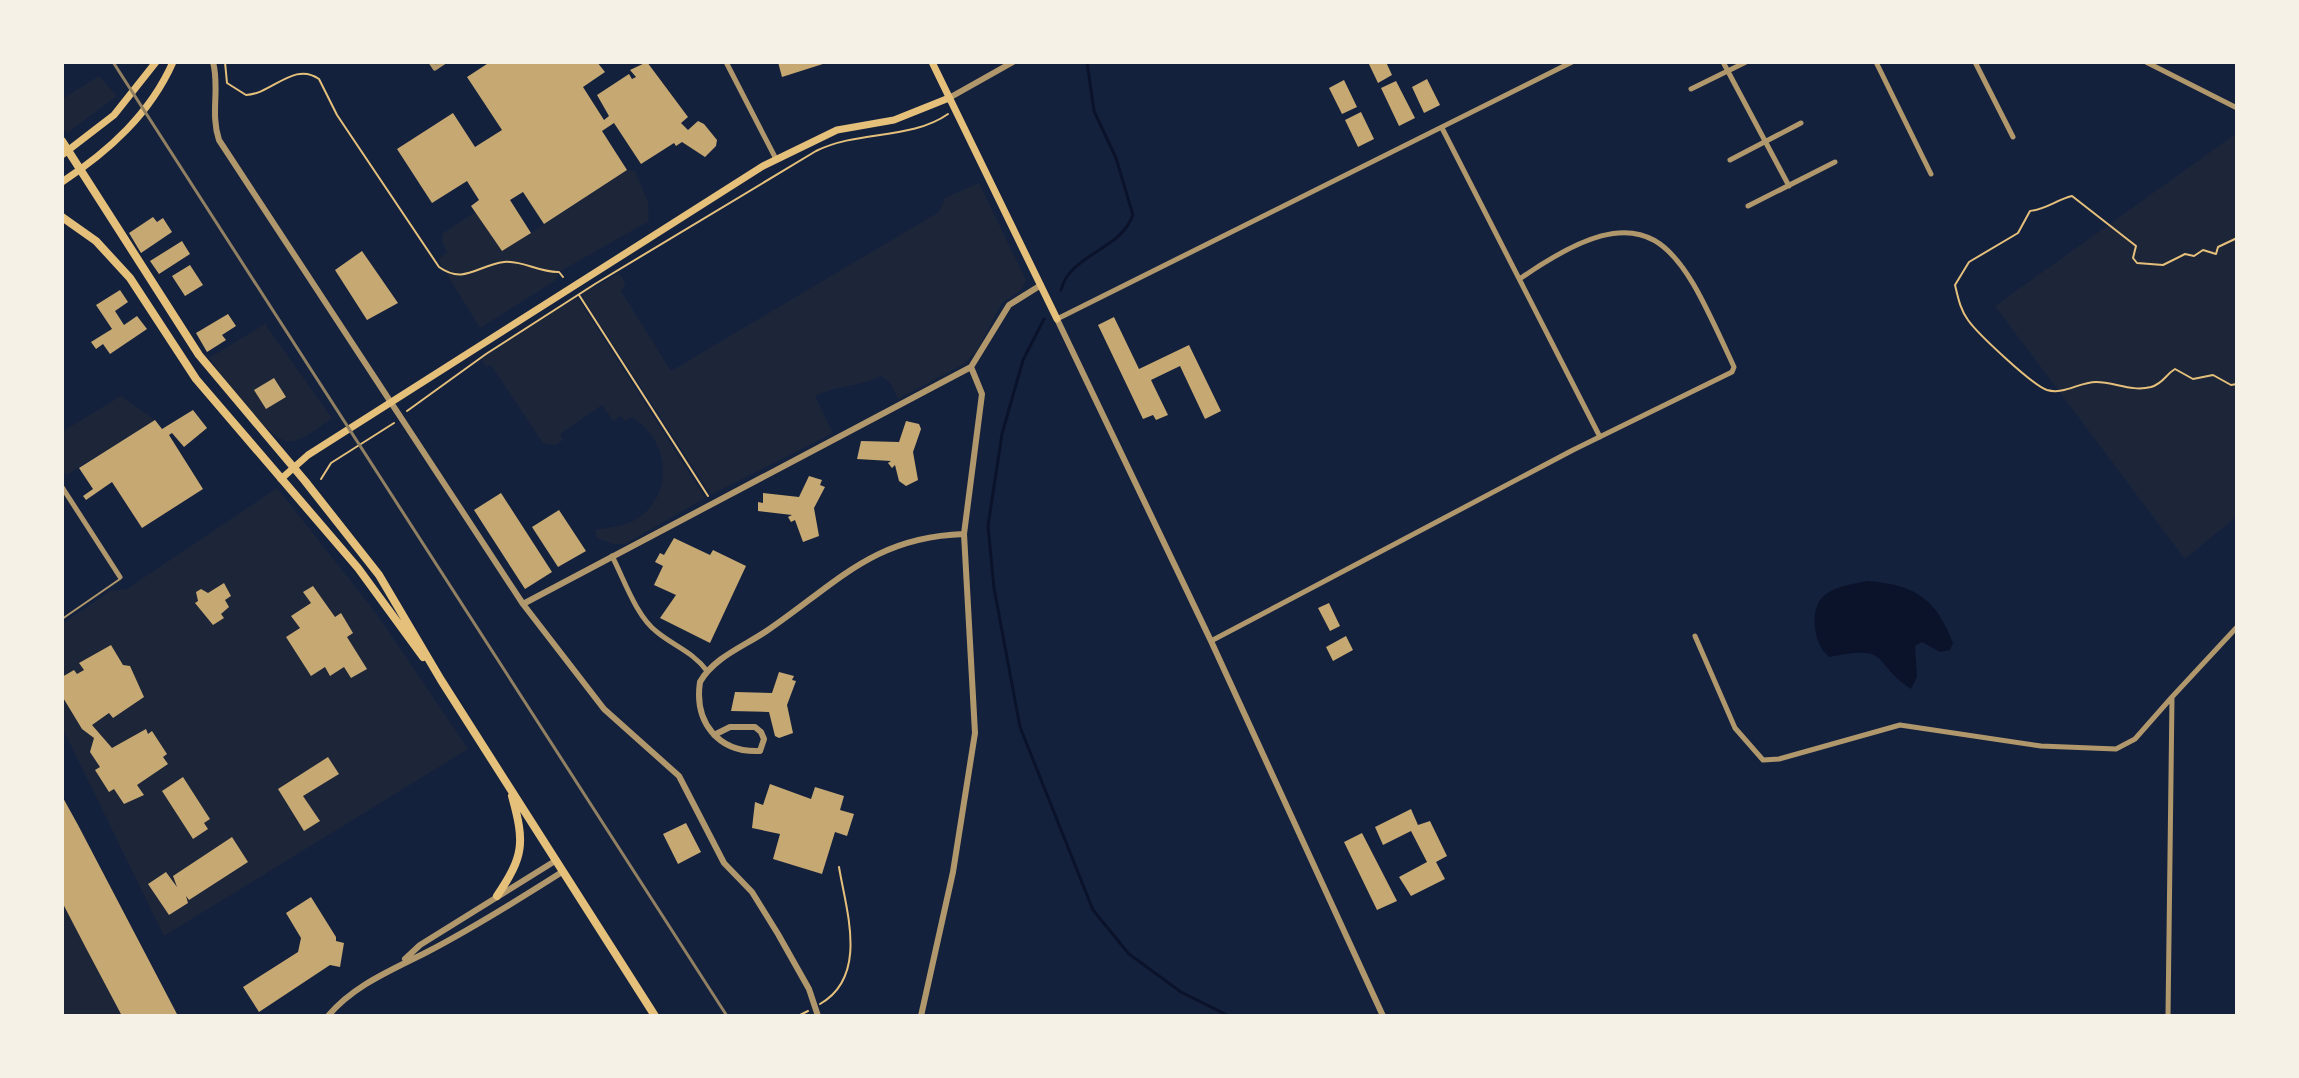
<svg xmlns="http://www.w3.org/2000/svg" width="2299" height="1078" font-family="'Roboto Condensed',sans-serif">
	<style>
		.green { fill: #1d2539 }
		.water { fill: #0b132b }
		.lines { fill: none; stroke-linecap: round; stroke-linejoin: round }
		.stream { stroke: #0b132b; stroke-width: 3 }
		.building { fill: #c6a872 }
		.path { stroke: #e5c07b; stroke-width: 2 }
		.service { stroke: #b1986c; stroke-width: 2 }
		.minor { stroke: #b1986c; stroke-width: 5 }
		.tertiary { stroke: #b1986c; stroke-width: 6 }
		.secondary { stroke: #e5c07b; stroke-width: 7 }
		.trunk { stroke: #e5c07b; stroke-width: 8 }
		.rail { stroke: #918062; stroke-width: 3 }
	</style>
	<rect width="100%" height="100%" fill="#14213d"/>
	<!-- green -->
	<path class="green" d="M 99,76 L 117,96 L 67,133 L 62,127 L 62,99 Z
		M 2237,133 L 2237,516 L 2185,559 L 1995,306 Z
		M 627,170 L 635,171 L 648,202 L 649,221 L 559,272 L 556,280 L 480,328 L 438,260 L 447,252 L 442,242 L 443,233 L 477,211 L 531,233 Z
		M 979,183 L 1026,280 L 1021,290 L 1001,304 L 977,351 L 964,364 L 898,399 L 890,382 L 881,376 C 858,387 838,385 815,396 L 833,433 L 711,495 L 583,298 L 583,292 L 619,274 L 626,283 L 621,291 L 671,371 L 939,212 L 945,198 Z
		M 577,297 L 705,498 L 625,544 L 613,544 L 597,538 L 595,530 C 609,527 625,527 638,518 C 676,492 668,439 632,417 L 625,421 L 621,416 L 613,421 L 602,405 L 560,434 L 563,440 L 555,445 L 543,443 L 491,365 L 486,367 L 481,358 Z
		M 265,324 L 332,418 C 320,426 302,443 287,441 C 267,439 222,375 209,358 Z
		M 121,396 L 155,420 L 66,475 C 59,464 59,441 65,430 Z
		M 277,488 L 376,613 L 468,749 L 164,936 L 62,727 L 62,624 L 110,591 L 127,589 Z
		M 62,902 L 115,1002 L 122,1016 L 62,1016 Z"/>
	<!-- water -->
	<path class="water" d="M 1868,581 C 1915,585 1936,598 1953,643 L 1950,650 L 1940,652 L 1922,642 L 1915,646 L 1917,677 L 1911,689 C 1870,662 1893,644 1829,657 C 1820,649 1817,641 1815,629 C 1811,590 1836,587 1868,581 Z"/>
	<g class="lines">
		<!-- stream -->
		<path class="stream" d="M 1061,290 C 1070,254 1120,251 1133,215 L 1116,158 L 1094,111 L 1087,62
			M 1044,319 L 1023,360 L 1002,434 L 988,526 L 994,588 L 1020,727 L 1093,910 L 1129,954 L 1181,992 L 1229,1016"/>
	</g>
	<!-- building -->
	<path class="building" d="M 490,62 L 597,62 L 605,72 L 583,87 L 604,120 L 609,116 L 597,95 L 629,74 L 632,79 L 636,77 L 630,70 L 647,62 L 688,117 L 681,123 L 688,130 L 698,121 L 704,124 L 717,140 L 716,146 L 705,157 L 682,142 L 676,146 L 674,143 L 641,164 L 614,123 L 602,131 L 627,170 L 544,224 L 523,192 L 510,200 L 531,233 L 502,251 L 471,206 L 479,200 L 467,181 L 432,203 L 397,149 L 453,113 L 475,147 L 502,130 L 467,77 Z
		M 778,62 L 826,62 L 826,63 L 782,77 Z
		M 1368,62 L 1386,62 L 1392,75 L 1378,83 Z
		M 1427,79 L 1440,105 L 1424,113 L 1412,87 Z
		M 1344,80 L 1357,107 L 1342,114 L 1329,88 Z
		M 1396,81 L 1415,118 L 1399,126 L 1381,88 Z
		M 1361,112 L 1374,139 L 1358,147 L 1345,120 Z
		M 153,217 L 157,222 L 163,218 L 172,232 L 141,253 L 129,233 Z
		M 182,241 L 190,254 L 159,274 L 150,261 Z
		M 362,251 L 398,303 L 367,320 L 335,270 Z
		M 190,265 L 203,285 L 185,296 L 172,276 Z
		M 120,290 L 128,302 L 115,311 L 124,325 L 137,316 L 147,329 L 110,354 L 103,344 L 96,349 L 91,342 L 112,329 L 96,305 Z
		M 228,314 L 236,326 L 222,335 L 226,340 L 207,352 L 196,333 Z
		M 1114,317 L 1139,369 L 1189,345 L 1221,411 L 1205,419 L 1180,366 L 1151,380 L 1168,415 L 1156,420 L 1153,415 L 1143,419 L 1098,325 Z
		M 274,378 L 286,397 L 266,409 L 254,390 Z
		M 193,410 L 207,428 L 184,447 L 172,433 L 169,435 L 203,489 L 142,528 L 112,482 L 86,500 L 83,496 L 93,489 L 79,468 L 155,420 L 162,429 Z
		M 906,421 L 919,424 L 921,429 L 913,452 L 918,480 L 906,486 L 899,481 L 895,465 L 892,468 L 888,463 L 891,461 L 857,459 L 861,441 L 899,442 Z
		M 809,476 L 822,480 L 820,485 L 825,487 L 814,508 L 819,536 L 803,542 L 795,520 L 791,522 L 788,517 L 792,515 L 758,511 L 758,502 L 763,503 L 763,493 L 799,497 Z
		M 501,493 L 552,572 L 525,589 L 474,510 Z
		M 559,510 L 586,551 L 558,567 L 532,527 Z
		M 674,538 L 710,555 L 713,550 L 746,566 L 710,643 L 660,618 L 676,595 L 654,585 L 663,566 L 655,562 L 660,553 L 664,555 Z
		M 224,583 L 231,596 L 225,600 L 229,607 L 221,614 L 224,618 L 213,625 L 195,603 L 198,601 L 196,592 L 201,589 L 208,593 Z
		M 313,586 L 335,617 L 341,613 L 353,633 L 347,637 L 367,669 L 351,678 L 344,667 L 330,676 L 325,667 L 311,676 L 286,637 L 300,628 L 291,616 L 311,603 L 303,592 Z
		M 1329,603 L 1340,626 L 1330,631 L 1318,608 Z
		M 1346,636 L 1353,650 L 1333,661 L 1326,647 Z
		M 111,645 L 123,665 L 130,666 L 144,697 L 113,718 L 109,713 L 92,725 L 112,748 L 146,729 L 148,734 L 152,731 L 167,754 L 163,757 L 168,764 L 137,785 L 144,795 L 124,804 L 114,789 L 109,792 L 95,770 L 100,767 L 90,752 L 94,738 L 82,729 L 62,696 L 62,677 L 74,670 L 77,674 L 84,670 L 79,663 Z
		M 779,672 L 794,676 L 792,680 L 796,681 L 787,705 L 793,733 L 779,738 L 775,736 L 769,712 L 731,711 L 735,692 L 772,693 Z
		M 328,757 L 339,774 L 303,796 L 320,821 L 304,831 L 278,789 Z
		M 183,777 L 210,819 L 204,823 L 208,829 L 193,839 L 162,791 Z
		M 770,784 L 811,799 L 815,787 L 844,796 L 840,810 L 854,814 L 847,836 L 835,832 L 822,874 L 773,859 L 780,834 L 752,828 L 755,802 L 763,805 Z
		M 62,796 L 78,825 L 178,1016 L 122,1016 L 87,950 L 62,902 Z
		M 1411,809 L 1418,825 L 1430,821 L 1447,856 L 1436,862 L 1445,879 L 1411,896 L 1399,877 L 1427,862 L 1411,831 L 1383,845 L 1375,827 Z
		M 686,823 L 701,852 L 678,864 L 663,834 Z
		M 1362,833 L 1397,901 L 1377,910 L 1344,842 Z
		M 232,837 L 248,862 L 189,900 L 186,896 L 188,903 L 169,915 L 148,884 L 166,872 L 177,887 L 173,876 Z
		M 311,897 L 336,937 L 336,941 L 344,943 L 340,967 L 330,965 L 259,1012 L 243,987 L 298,952 L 301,938 L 286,913 Z"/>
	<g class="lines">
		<!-- path -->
		<path class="path" d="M 225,62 L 227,83 L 246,95 C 272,94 294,61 319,79 L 337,115 L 439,267 C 464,285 478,265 504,262 C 522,260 540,273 559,272 L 563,277
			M 2237,238 L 2218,247 L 2216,254 L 2203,250 L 2194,256 L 2185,254 L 2163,265 L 2137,263 L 2133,258 L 2136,246 L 2072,196 C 2056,200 2047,209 2030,211 L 2018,233 L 1969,262 L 1955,285 C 1958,297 1960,309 1968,320 C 1977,333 2032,385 2047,390 C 2064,395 2079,382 2096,382 C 2115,382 2131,392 2151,387 C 2164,383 2165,375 2175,369 L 2193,379 L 2213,375 L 2231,385 L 2237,384
			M 579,295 L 708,496
			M 407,411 L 486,354 L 595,284 L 816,151 C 858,130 911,140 948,114
			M 321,479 L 331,463 L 394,423
			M 820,1004 C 869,976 846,910 839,867
			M 798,1016 L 808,1011"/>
		<!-- service -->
		<path class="service" d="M 62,619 L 120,579"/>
		<!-- minor -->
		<path class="minor" d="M 431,62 L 435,68 L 444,62
			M 726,62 L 776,159
			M 1723,62 L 1789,186
			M 1876,62 L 1931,174
			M 1975,62 L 2013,137
			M 2146,62 L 2237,108
			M 1691,89 L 1746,62
			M 1442,128 L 1600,437
			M 1730,160 L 1801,123
			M 1748,206 L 1835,162
			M 1057,319 L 1572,62
			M 62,487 L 120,577
			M 612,556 C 624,579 636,616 657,632 C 674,646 693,652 707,671
			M 1695,636 L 1735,728 L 1763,760 L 1779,759 L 1900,725 L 2041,746 L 2116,749 L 2135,739 L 2172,697
			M 1211,641 L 1573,450 L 1732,372 L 1734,367 C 1678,245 1655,185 1521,278
			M 2168,1016 L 2172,697 L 2237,627"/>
		<!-- tertiary -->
		<path class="tertiary" d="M 213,62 C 220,88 210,113 219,140 L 523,604 L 604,709 L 679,776 L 724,863 L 752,892 L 778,934 L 809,989 L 818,1016
			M 949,98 L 1013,62
			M 1057,319 L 1211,641 L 1383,1016
			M 523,604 L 971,367
			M 714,735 L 730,727 L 755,727 L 761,732 L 764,739 L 760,751 C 718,753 694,722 700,682 C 714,657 745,646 768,630 C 837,583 873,537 964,534
			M 405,959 L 420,945 L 555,861
			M 328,1016 C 354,985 392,970 427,952 C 473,928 518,900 562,872
			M 921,1016 L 953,872 L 975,733 L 964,534 L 982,394 L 971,367 L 1009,305 L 1041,285"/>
		<!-- secondary -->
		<path class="secondary" d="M 932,62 L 1057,319
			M 62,155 L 114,115 L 156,62
			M 62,182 C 109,151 150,114 173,62
			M 281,479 L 308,455 L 763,166 L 837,130 L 894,120 L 949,98"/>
		<!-- trunk -->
		<path class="trunk" d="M 62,141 L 199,355 L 305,481 L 379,575 L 441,680 L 655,1016
			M 62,217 L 96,241 L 130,278 L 196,379 L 358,568 L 423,657
			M 497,896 C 524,856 525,843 512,796"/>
		<!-- rail -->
		<path class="rail" d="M 113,62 L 727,1016"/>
	</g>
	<!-- border -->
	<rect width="2299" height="1078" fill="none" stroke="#f6f1e7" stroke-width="128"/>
</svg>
